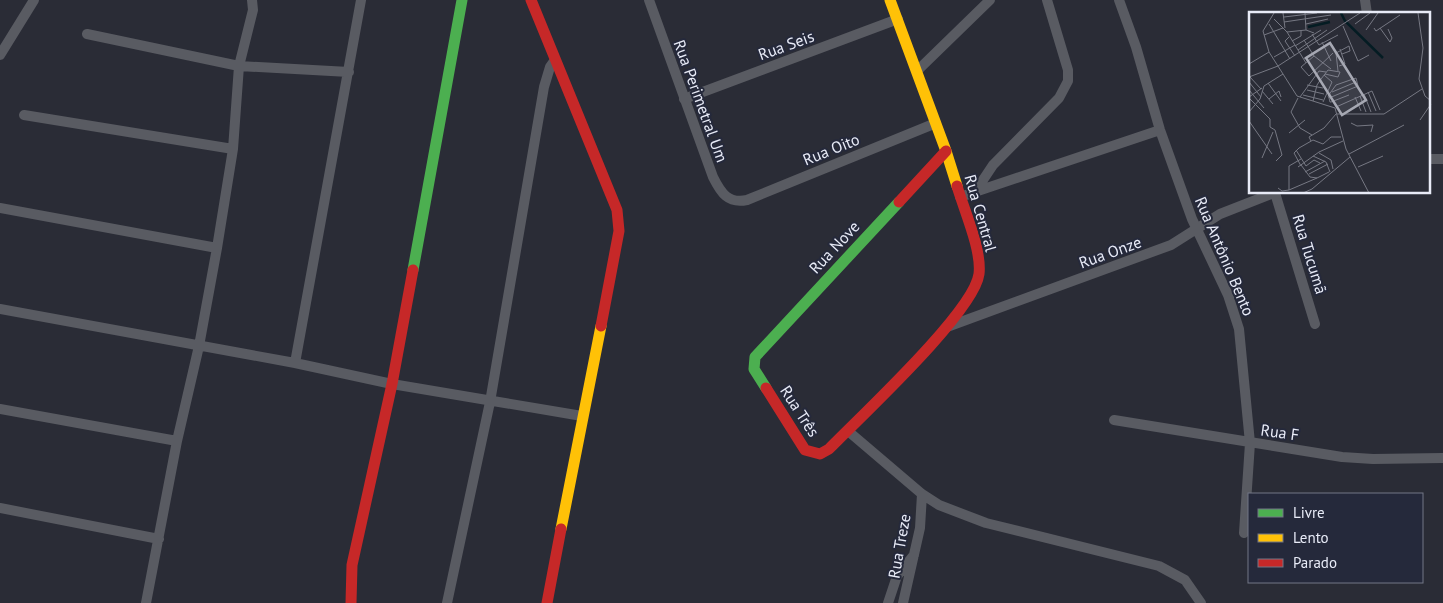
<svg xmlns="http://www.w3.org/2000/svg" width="1443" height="603" font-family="'PT Sans',sans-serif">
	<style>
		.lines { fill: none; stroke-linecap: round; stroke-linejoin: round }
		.street { stroke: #595b62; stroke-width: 10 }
		.fast { stroke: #4caf50; stroke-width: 11 }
		.slow { stroke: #ffc107; stroke-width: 11 }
		.jam { stroke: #c62828; stroke-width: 11 }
		.labels { text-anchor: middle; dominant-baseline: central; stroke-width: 4; stroke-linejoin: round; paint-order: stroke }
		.street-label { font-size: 16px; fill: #e8ebf7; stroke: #25293b }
		.inset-river { fill: none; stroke: #041c23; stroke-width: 2.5 }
		.inset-road { fill: none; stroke: #767883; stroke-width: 1 }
		.view { fill: #a6a8b3; fill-opacity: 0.15; stroke: #a6a8b3; stroke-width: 2.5 }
		.inset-edge { fill: none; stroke: #e8ebf7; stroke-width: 2.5 }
	</style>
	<rect width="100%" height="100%" fill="#2a2c36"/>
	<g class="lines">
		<!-- street -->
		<path class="street" d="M 649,0 L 713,177 C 721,193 728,204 747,200 L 936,123
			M 1119,0 L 1136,47 L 1160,130 L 1192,219 L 1228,295 L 1239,329 L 1250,443 L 1244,533
			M 1365,0 L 1367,14
			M 87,34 L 239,66 L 349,72
			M 0,55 L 34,0
			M 917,71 L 990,0
			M 684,99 L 898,19
			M 24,115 L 233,149
			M 1429,159 L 1443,159
			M 975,192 L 993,165 L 1059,98 L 1068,81 L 1068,70 L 1047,0
			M 1275,193 L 1315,324
			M 960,197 L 1160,130
			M 0,208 L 217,248
			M 0,309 L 295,363 L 392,384 L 582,416
			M 947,327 L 1171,245 L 1220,214 L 1276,192
			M 295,363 L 361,0
			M 0,409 L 177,441
			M 1114,420 L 1342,457 L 1373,459 L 1443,458
			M 848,431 L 922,494 L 939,505 L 986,523 L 1159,566 L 1185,580 L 1201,603
			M 0,508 L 159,539
			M 146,603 L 177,441 L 199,346 L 217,248 L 233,149 L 239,66 L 253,10 L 252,0
			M 447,603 L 490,402 L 544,87 L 550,67 L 555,60
			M 888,603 L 897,576 L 914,555
			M 903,603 L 920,528 L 922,494"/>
		<!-- fast -->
		<path class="fast" d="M 413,270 L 462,0
			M 766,388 L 754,369 L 755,357 L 899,202"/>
		<!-- slow -->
		<path class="slow" d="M 890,0 L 946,151 L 957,186
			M 561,529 L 601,326"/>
		<!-- jam -->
		<path class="jam" d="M 531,0 L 617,210 L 619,231 L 601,326
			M 899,202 L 946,151
			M 766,388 L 805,450 L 820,454 L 829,449 C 860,417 974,312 979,274 C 982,250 964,210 957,186
			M 351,603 L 352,565 L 392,384 L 413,270
			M 547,603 L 561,529"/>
	</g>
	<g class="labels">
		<!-- street labels -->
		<g class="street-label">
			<text transform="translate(786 45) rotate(-20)">Rua Seis</text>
			<text transform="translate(701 101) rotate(70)">Rua Perimetral Um</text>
			<text transform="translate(831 149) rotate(-22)">Rua Oito</text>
			<text transform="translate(981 213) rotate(74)">Rua Central</text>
			<text transform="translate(834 247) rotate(-47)">Rua Nove</text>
			<text transform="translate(1110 252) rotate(-20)">Rua Onze</text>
			<text transform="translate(1310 254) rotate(73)">Rua Tucumã</text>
			<text transform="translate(1225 256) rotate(67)">Rua Antônio Bento</text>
			<text transform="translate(800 411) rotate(57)">Rua Três</text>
			<text transform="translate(1280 432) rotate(8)">Rua F</text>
			<text transform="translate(899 546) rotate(-80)">Rua Treze</text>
		</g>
	</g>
	<!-- overview -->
	<g transform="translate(1249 12)">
		<rect width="181" height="181" fill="#2a2c36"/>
		<path class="inset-river" d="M 92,1 L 96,9 L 134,46M 59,15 L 81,10"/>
		<path class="inset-road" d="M 25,1 L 14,19 L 20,40 L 48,84 L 86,96 L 97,137 L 120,181M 34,1 L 36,16M 56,1 L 57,18M 169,1 L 174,36 L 170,67 L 176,84 L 182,89M 35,5 L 68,1M 25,7 L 38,20 L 57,51M 35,10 L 82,3M 20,12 L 41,47M 57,12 L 79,7M 106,12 L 121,1M 94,14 L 109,49 L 120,43M 125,16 L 127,19 L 151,3M 131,16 L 141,30 L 143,26 L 139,17M 117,18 L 129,1M 38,20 L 57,18 L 65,21M 63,22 L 70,33 L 89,23M 15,23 L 34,16M 40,25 L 36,29 L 46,44M 55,28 L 65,44 L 82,57M 43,29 L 52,24 L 52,18M 73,30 L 82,49M 46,34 L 72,18M 49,38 L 78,18M 65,44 L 52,55 L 60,64 L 84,41M 25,45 L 46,33M 55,47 L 73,36M 0,52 L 20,40M 90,54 L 96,52 L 91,37M 89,59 L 87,41 L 100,34 L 101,39 L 93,42M 0,65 L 29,54 L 111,1M 1,65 L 12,77M 0,70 L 12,85M 19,71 L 32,89M 58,73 L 74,76M 0,78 L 15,96M 58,78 L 75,82M 13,79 L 24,92M 83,80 L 107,70M 119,80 L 127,99M 115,82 L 122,100M 54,83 L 74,88M 111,84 L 117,100M 0,85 L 13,76M 51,85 L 70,59 L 77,60M 106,85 L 112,99M 0,86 L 21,107 L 21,115 L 26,118 L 33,143 L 27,149M 49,86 L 42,100 L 51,116 L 63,123M 80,86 L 109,74 L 107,66 L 87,73 L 79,84 L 80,86 L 81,90 L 82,90 L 100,83M 20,87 L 30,79 L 32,85M 64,89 L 68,73 L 72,67 L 76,62 L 79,58 L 91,60 L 89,65 L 76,62M 74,90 L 83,70 L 75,63M 87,95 L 123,79 L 131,98M 0,100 L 11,87 L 15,74 L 34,62M 88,102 L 135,102 L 173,77M 171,108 L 182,92M 0,109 L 23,142M 102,111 L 108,114 L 124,113 L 122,120M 40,121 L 56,108M 62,129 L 60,125 L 75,116 L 87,102M 47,138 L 57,154 L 65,148 L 71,151M 70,141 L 82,148 L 84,157M 100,142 L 155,113M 64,144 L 77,150 L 81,160M 13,146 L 24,120M 52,153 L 61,165 L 68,166 L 80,160M 52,154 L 45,141 L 50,136 L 64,128 L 74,132 L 82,125 L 92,125M 49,155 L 70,140 L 94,129M 109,155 L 134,144M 56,160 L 76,149M 60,162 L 79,152M 29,176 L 33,179 L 40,178 L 68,166M 40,178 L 40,154 L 52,147M 54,181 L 63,177 L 101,145"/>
		<path class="view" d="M 81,31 L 117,88 L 93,103 L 57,46 Z"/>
		<rect width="181" height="181" class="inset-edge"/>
	</g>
	<!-- legend -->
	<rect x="1248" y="493" width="175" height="90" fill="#25293b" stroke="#737786"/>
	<rect x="1258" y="509" width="25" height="8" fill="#4caf50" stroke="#737786"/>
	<text x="1293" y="518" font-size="15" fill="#e8ebf7">Livre</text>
	<rect x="1258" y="534" width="25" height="8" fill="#ffc107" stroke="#737786"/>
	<text x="1293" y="543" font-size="15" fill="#e8ebf7">Lento</text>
	<rect x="1258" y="559" width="25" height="8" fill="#c62828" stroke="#737786"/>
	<text x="1293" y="568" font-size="15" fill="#e8ebf7">Parado</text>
</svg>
